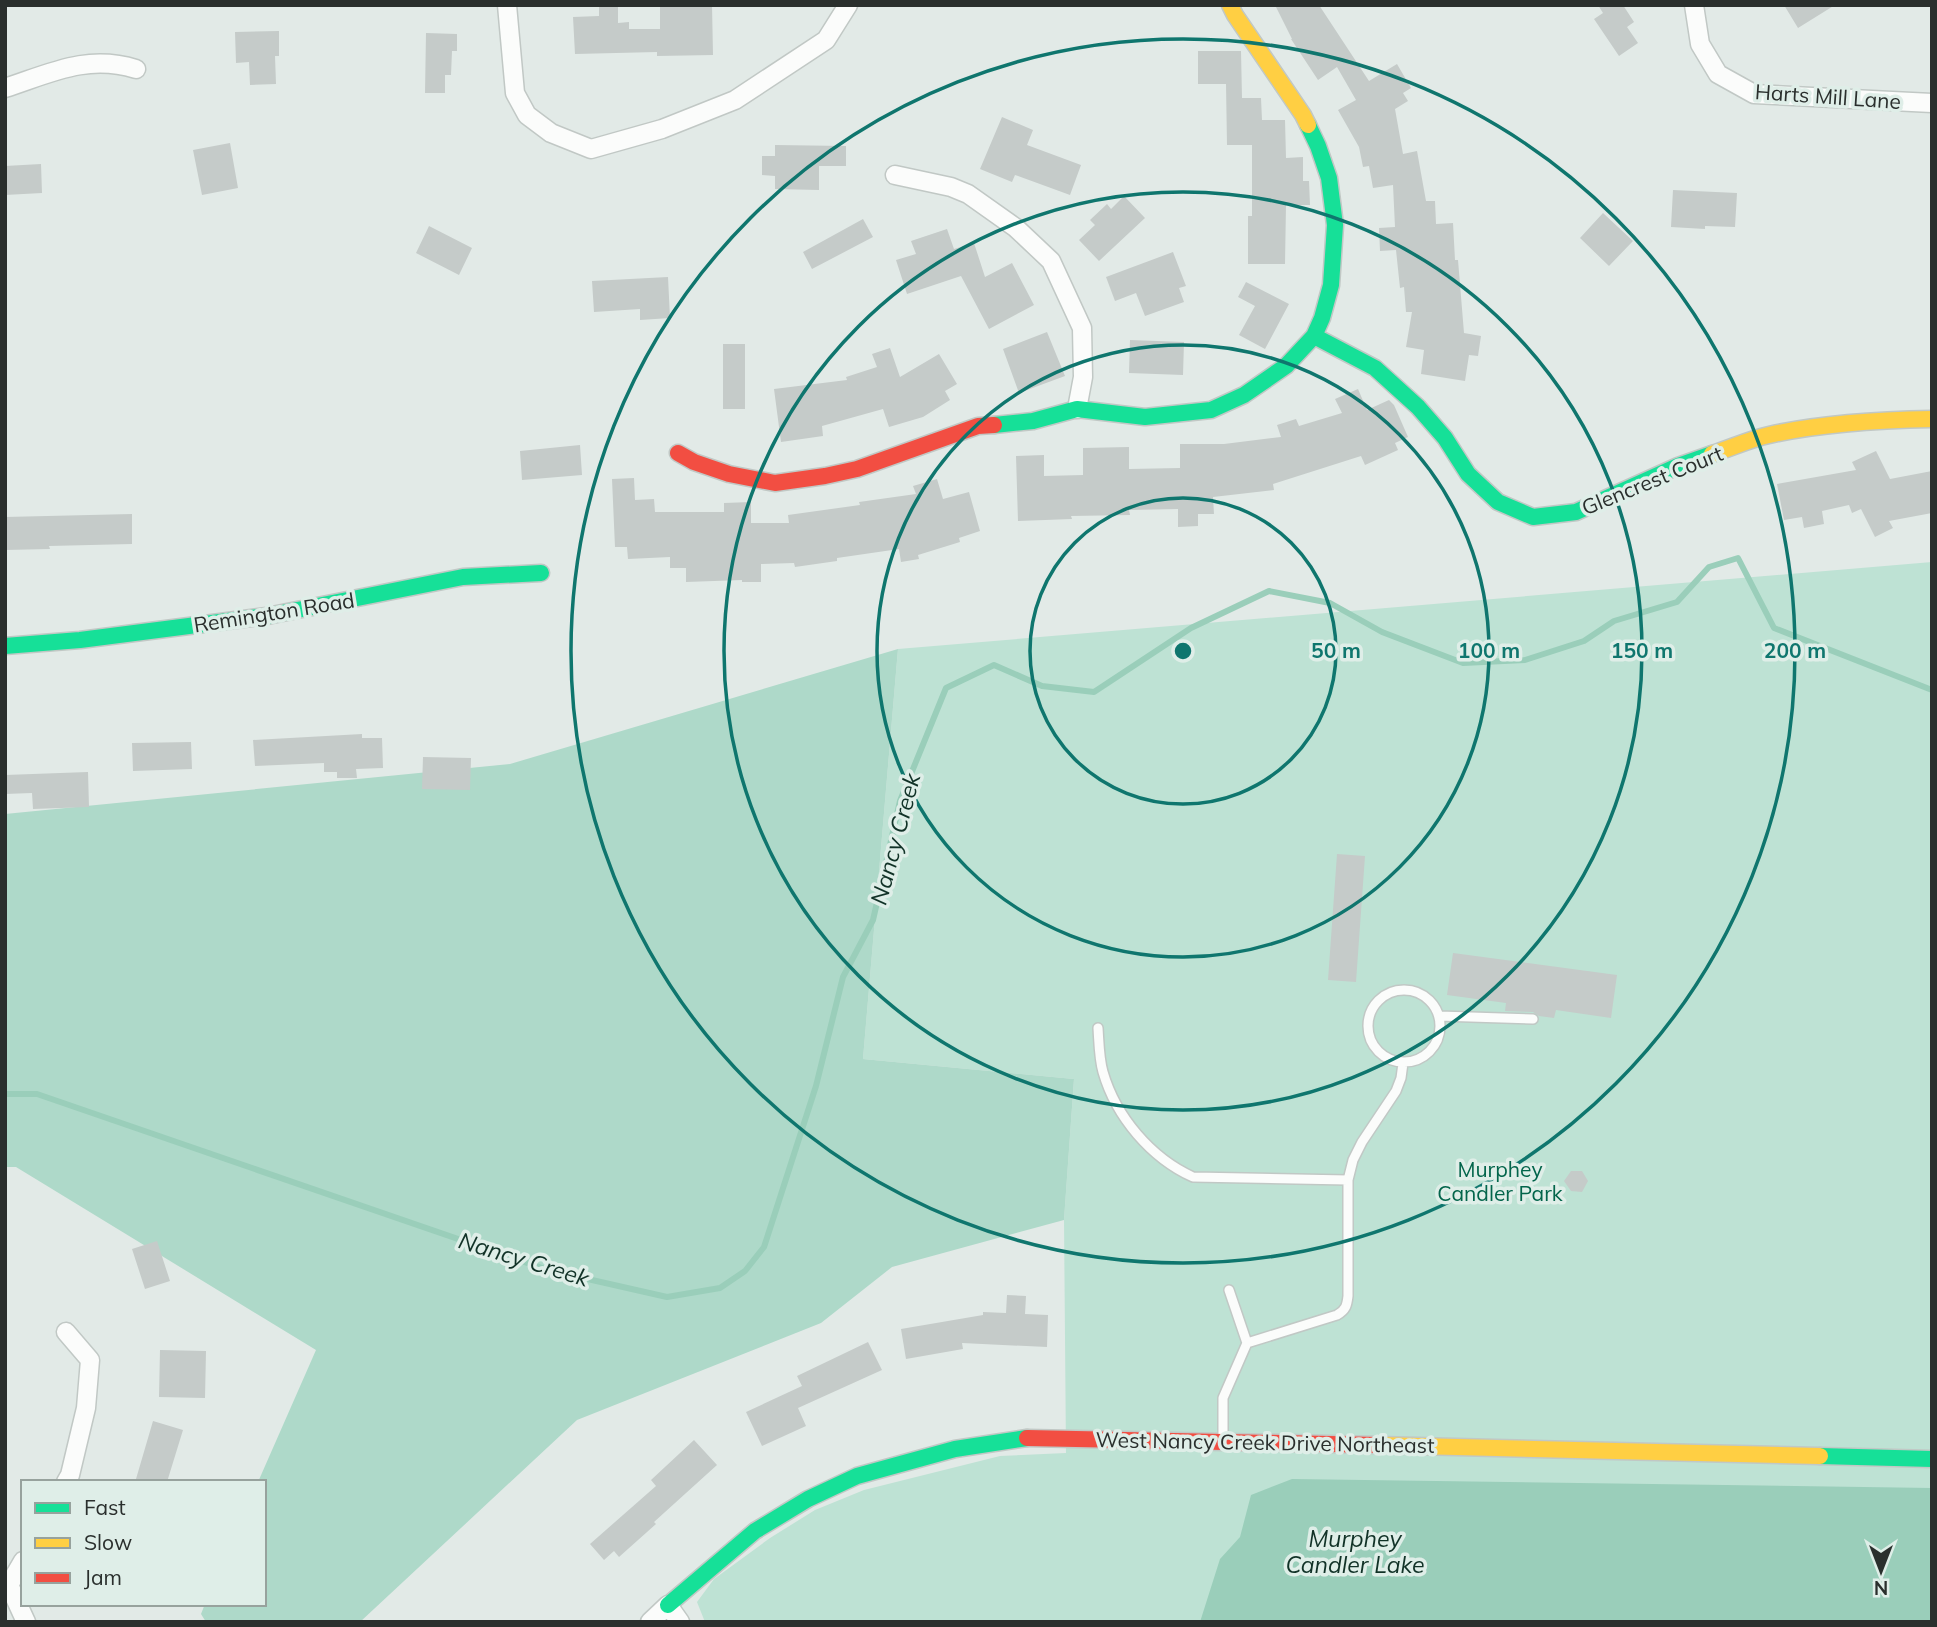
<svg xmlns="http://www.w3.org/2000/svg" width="1937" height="1627" font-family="Mulish,sans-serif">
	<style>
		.green { fill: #bee2d4 }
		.forest { fill: #aed9c9 }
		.water { fill: #9aceba }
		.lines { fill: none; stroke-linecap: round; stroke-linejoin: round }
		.stream { stroke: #9aceba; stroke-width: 6 }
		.building { fill: #c5cbc9 }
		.lane-casing { stroke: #c1c8c5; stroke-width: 12 }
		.street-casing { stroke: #c1c8c5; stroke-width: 21 }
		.fast-casing { stroke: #c1c8c5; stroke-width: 19 }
		.slow-casing { stroke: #c1c8c5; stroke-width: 19 }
		.jam-casing { stroke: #c1c8c5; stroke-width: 19 }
		.lane { stroke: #fbfcfb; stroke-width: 9 }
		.street { stroke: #fbfcfb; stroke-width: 18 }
		.fast { stroke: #16e098; stroke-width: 16 }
		.slow { stroke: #ffcf43; stroke-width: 16 }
		.jam { stroke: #f24e42; stroke-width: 16 }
		.ring { fill: none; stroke: #0f766e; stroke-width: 3.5 }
		.labels { text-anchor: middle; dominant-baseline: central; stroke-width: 7; stroke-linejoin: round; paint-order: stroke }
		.street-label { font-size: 21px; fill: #2a2f2d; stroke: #dfeee8 }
		.park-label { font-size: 21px; fill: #03654b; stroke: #dfeee8 }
		.water-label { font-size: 23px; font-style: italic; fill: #113227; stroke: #dfeee8 }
		.centre { fill: #0f766e; stroke: #dfeee8; stroke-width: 3.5 }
		.ring-label { font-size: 21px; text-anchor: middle; font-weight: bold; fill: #0f766e; stroke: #dfeee8; stroke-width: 7; stroke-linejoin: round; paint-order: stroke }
	</style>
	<rect width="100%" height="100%" fill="#e2eae7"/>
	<!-- green -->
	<path class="green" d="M 1932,562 L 1932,1622 L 705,1622 L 697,1602 L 714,1579 L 770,1538 L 815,1510 L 864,1490 L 1000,1456 L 1066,1453 L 1064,1220 L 1074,1079 L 863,1059 L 898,649 Z"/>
	<!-- forest -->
	<path class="forest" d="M 898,649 L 863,1059 L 1074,1079 L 1064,1220 L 892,1267 L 821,1323 L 577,1420 L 360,1622 L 206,1622 L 201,1614 L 205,1604 L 264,1604 L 264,1482 L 258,1482 L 316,1350 L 16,1167 L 5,1167 L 5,814 L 510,764 Z"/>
	<!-- water -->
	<path class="water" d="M 1292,1479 L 1932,1488 L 1932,1622 L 1200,1622 L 1220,1559 L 1240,1537 L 1251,1495 Z"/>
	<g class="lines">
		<!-- stream -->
		<path class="stream" d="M 5,1094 L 37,1094 L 548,1270 L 667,1297 L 720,1288 L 745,1271 L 764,1247 L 816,1086 L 843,977 L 873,920 L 900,801 L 946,688 L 994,665 L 1042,686 L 1094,692 L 1191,628 L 1269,591 L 1330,603 L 1382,632 L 1463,663 L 1525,660 L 1584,641 L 1614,621 L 1677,602 L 1709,567 L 1738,558 L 1774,628 L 1932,690"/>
	</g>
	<!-- building -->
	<path class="building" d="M 599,5 L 618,5 L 618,23 L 629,22 L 629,29 L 660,29 L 660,5 L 712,5 L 713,55 L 657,56 L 657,52 L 575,54 L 573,17 L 599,16 Z
		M 1275,5 L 1319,5 L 1369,81 L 1397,64 L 1411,88 L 1403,93 L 1408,101 L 1395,109 L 1403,154 L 1417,151 L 1426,201 L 1435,201 L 1436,224 L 1453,223 L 1455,260 L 1458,260 L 1464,333 L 1481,336 L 1478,356 L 1469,355 L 1465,381 L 1421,374 L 1424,350 L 1406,347 L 1412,312 L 1406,312 L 1404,287 L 1400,288 L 1396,250 L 1380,251 L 1379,228 L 1395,227 L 1393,185 L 1373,188 L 1369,166 L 1363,167 L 1359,147 L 1338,110 L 1356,100 L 1337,67 L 1318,80 L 1291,39 L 1292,39 Z
		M 1598,5 L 1623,5 L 1634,22 L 1627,27 L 1638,43 L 1619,56 L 1594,19 L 1603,13 Z
		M 1784,5 L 1835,5 L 1798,28 Z
		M 279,31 L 279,56 L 275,56 L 276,84 L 250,85 L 249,62 L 236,63 L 235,32 Z
		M 426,33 L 457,34 L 457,51 L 452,51 L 451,75 L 445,75 L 445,93 L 425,93 Z
		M 1198,51 L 1241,51 L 1242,98 L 1261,98 L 1262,120 L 1285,120 L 1286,158 L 1303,157 L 1303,181 L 1309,181 L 1310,205 L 1286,205 L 1285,264 L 1248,264 L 1248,216 L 1252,216 L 1252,145 L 1227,145 L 1226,84 L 1198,84 Z
		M 1002,117 L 1033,130 L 1027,145 L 1081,165 L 1070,195 L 1015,175 L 1012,182 L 980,169 Z
		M 230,143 L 238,188 L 202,195 L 193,150 Z
		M 775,145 L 846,146 L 846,166 L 819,166 L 819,190 L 775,189 L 775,176 L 762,175 L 762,156 L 775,156 Z
		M 41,164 L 42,193 L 5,195 L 5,166 Z
		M 1673,190 L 1737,193 L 1735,227 L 1705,226 L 1705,229 L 1671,227 Z
		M 1124,196 L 1145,218 L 1099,261 L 1079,240 L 1095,225 L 1090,220 L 1107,204 L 1111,209 Z
		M 1603,213 L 1633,241 L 1609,266 L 1580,238 Z
		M 863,219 L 873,237 L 812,269 L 803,252 Z
		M 429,226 L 472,248 L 459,275 L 416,253 Z
		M 947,229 L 954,249 L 974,243 L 985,277 L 1012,263 L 1034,305 L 989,329 L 961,276 L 907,294 L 896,260 L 916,254 L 911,241 Z
		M 1173,252 L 1186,286 L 1179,288 L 1184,302 L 1145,316 L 1136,293 L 1115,301 L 1106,277 Z
		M 668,277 L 670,318 L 640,320 L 640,309 L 594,312 L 592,281 Z
		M 1246,282 L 1289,304 L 1265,349 L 1239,335 L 1255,306 L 1238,297 Z
		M 1047,332 L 1065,376 L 1019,393 L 1003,349 Z
		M 1130,340 L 1184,342 L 1183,375 L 1129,373 Z
		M 723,344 L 745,344 L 745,409 L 723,409 Z
		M 890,348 L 900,377 L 939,354 L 957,384 L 945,391 L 950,400 L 923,417 L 889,427 L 883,409 L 822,426 L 823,436 L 781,442 L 774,389 L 847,380 L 846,377 L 877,367 L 872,354 Z
		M 1358,389 L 1367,410 L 1389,400 L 1394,405 L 1408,437 L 1395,443 L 1398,450 L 1365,465 L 1361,456 L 1273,484 L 1274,490 L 1213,497 L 1214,514 L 1198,514 L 1198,526 L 1178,527 L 1178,509 L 1129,510 L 1130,515 L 1071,516 L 1072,519 L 1018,521 L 1016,456 L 1044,455 L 1044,476 L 1083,475 L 1083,448 L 1129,447 L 1129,469 L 1180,468 L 1180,444 L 1224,444 L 1281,437 L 1277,425 L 1296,419 L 1299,426 L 1342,413 L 1335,399 Z
		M 580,445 L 582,475 L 522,480 L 520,451 Z
		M 1876,451 L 1890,479 L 1932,471 L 1932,513 L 1889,521 L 1893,528 L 1875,537 L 1861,509 L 1852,513 L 1849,505 L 1822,511 L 1824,524 L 1804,528 L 1802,517 L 1784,520 L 1777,484 L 1856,470 L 1852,462 Z
		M 634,478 L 635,500 L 654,499 L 655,512 L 724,512 L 724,503 L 751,502 L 751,523 L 789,523 L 788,515 L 860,505 L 859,502 L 916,494 L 913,486 L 937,479 L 943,499 L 969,492 L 980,531 L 959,538 L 960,542 L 918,555 L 919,559 L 901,562 L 899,549 L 837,558 L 837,561 L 795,567 L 794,563 L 761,564 L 761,582 L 742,582 L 742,580 L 686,582 L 686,568 L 670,568 L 670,557 L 628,559 L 627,547 L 615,547 L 612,479 Z
		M 132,514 L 132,544 L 49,546 L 50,549 L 5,550 L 5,517 Z
		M 362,734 L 362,738 L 382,738 L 383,768 L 356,769 L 357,778 L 337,778 L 337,772 L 324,772 L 324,763 L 255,766 L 253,740 Z
		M 191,742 L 192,769 L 133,771 L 132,743 Z
		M 423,757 L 471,758 L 470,790 L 422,789 Z
		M 88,772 L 89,807 L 33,809 L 32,793 L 5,794 L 5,775 Z
		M 1337,854 L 1365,856 L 1356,982 L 1328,980 Z
		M 1453,953 L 1617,975 L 1611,1018 L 1556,1010 L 1554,1018 L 1539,1016 L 1533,1012 L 1505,1011 L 1506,1003 L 1447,995 Z
		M 1571,1171 L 1582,1171 L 1588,1181 L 1582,1192 L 1571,1191 L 1564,1181 Z
		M 157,1241 L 170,1281 L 145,1289 L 132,1249 Z
		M 1007,1295 L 1026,1296 L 1025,1314 L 1048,1315 L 1047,1347 L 962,1343 L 963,1349 L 906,1359 L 901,1329 L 983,1315 L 983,1312 L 1006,1313 Z
		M 868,1342 L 882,1370 L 798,1408 L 806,1426 L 762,1446 L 746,1412 L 802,1386 L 797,1376 Z
		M 160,1350 L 206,1351 L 205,1398 L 159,1397 Z
		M 153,1421 L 183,1430 L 167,1482 L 144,1482 L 136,1479 Z
		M 694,1440 L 717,1465 L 654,1522 L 656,1524 L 619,1557 L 614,1551 L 604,1560 L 590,1544 L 656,1486 L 651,1480 Z"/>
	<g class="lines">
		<defs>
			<path id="lane" d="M1368 1026a36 36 0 1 1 72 0a36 36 0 1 1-72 0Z
				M 1439,1016 L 1533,1019
				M 1098,1028 C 1099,1042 1099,1058 1103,1072 C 1116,1117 1151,1158 1193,1177 L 1348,1180
				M 1247,1343 L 1337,1315 C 1346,1310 1347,1305 1348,1296 L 1348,1180 L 1353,1160 L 1362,1142 L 1396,1091 L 1401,1078 L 1403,1063
				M 1223,1439 L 1223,1398 L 1247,1343 L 1229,1290"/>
			<path id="street" d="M 507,5 L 515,93 L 527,115 L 551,133 L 591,149 L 662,129 L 735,100 L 826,40 L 848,5
				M 1694,5 L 1700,44 L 1718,74 L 1754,94 L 1932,103
				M 5,88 C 51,73 87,54 136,69
				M 895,175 L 951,187 L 968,194 L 1016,228 L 1051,261 L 1082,328 L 1083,377 L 1077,409
				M 66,1482 L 70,1475 L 86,1408 L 90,1360 L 66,1332
				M 5,1581 L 9,1585 L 26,1622
				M 9,1585 L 23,1561
				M 650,1622 L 668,1605 L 680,1622"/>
			<path id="fast" d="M 1314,336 L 1375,368 L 1418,407 L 1445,438 L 1468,474 L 1498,502 L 1533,517 L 1576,512 L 1678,466 L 1712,454
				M 994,425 L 1033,421 L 1077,409 L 1145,417 L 1211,410 L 1244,395 L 1286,366 L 1314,336 L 1322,318 L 1331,285 L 1335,225 L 1329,178 L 1318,146 L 1308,125
				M 5,646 L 80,640 L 267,616 L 463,577 L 541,573
				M 1820,1456 L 1932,1459
				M 668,1605 L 755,1531 L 808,1499 L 857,1476 L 955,1449 L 1027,1438"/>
			<path id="slow" d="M 1230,5 L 1235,15 L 1303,115 L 1308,125
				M 1712,454 C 1731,448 1750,439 1769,435 C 1822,423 1878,420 1932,419
				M 1378,1445 L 1820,1456"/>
			<path id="jam" d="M 678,453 L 694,462 L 729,474 L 775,483 L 825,476 L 857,469 L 978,426 L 994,425
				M 1027,1438 L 1378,1445"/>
		</defs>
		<!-- lane casing -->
		<use href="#lane" class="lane-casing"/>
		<!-- street casing -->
		<use href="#street" class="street-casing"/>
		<!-- fast casing -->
		<use href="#fast" class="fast-casing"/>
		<!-- slow casing -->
		<use href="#slow" class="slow-casing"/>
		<!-- jam casing -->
		<use href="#jam" class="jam-casing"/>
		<!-- lane -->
		<use href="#lane" class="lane"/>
		<!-- street -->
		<use href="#street" class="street"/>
		<!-- fast -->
		<use href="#fast" class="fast"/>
		<!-- slow -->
		<use href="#slow" class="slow"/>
		<!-- jam -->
		<use href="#jam" class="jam"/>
	</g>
	<!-- distance rings -->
	<g class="ring">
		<circle cx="1183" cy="651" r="153"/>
		<circle cx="1183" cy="651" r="306"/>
		<circle cx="1183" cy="651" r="459"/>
		<circle cx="1183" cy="651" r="612"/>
	</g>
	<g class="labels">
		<!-- street labels -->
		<g class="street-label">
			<text transform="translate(1828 96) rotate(4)">Harts Mill Lane</text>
			<text transform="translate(1652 480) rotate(-22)">Glencrest Court</text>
			<text transform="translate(274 612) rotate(-9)">Remington Road</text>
			<text transform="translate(1265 1442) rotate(1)">West Nancy Creek Drive Northeast</text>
		</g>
		<!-- park labels -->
		<g class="park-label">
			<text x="1500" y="1169">Murphey<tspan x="1500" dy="24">Candler Park</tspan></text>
		</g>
		<!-- water labels -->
		<g class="water-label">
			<text transform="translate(895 839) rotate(-75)">Nancy Creek</text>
			<text transform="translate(524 1259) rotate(17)">Nancy Creek</text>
			<text x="1355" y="1538">Murphey<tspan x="1355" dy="26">Candler Lake</tspan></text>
		</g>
	</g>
	<circle cx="1183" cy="651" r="10" class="centre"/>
	<g class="ring-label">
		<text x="1336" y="658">50 m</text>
		<text x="1489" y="658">100 m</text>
		<text x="1642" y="658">150 m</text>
		<text x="1795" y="658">200 m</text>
	</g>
	<!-- border -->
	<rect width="1937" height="1627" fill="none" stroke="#2a2f2d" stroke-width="14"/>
	<!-- legend -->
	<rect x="21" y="1480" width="245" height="126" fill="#dfeee8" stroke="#97a29d" stroke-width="2"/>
	<rect x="35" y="1503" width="35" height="10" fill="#16e098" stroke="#97a29d" stroke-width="2"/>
	<text x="84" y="1515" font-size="21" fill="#2a2f2d">Fast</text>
	<rect x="35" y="1538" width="35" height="10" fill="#ffcf43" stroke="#97a29d" stroke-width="2"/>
	<text x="84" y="1550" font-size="21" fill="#2a2f2d">Slow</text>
	<rect x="35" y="1573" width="35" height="10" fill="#f24e42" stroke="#97a29d" stroke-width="2"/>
	<text x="84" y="1585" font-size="21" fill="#2a2f2d">Jam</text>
	<!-- north arrow -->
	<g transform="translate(1881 1571) rotate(180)" stroke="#dfeee8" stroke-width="5" paint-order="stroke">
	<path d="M0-5L12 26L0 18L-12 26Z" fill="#2a2f2d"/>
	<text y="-10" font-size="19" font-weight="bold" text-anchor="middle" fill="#2a2f2d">N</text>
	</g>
</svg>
